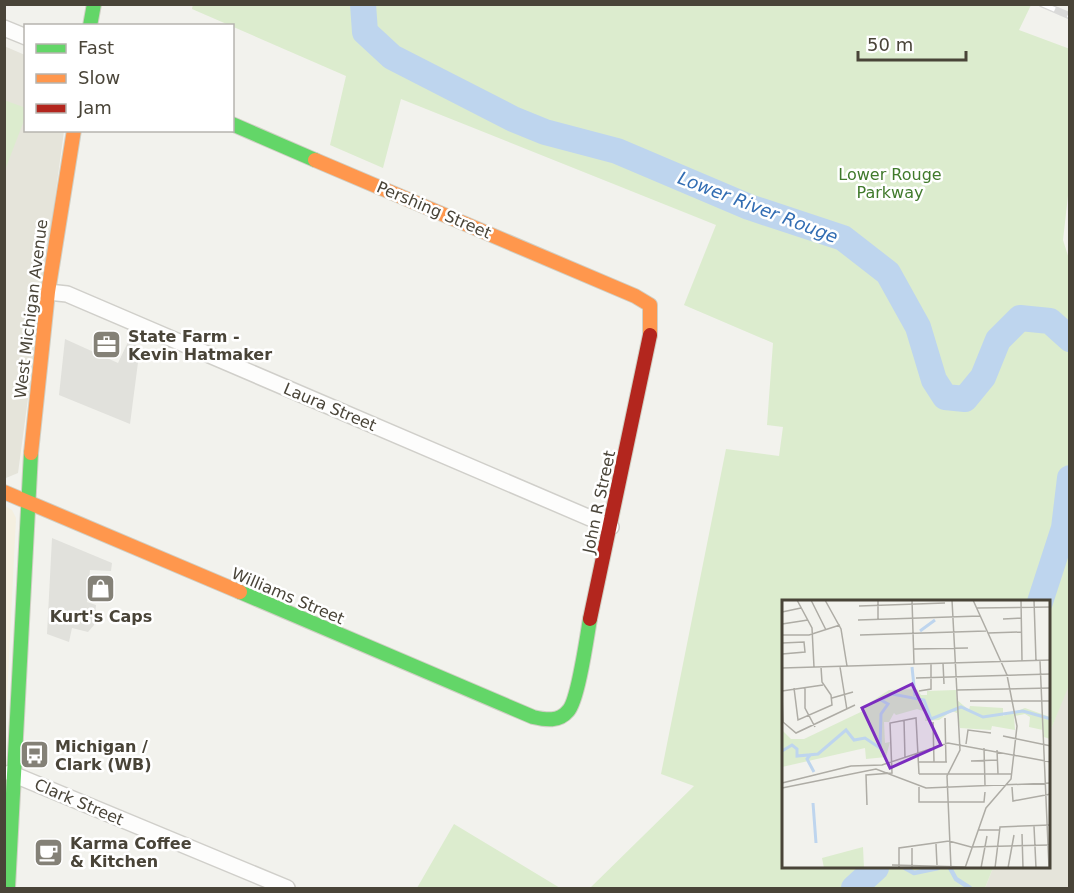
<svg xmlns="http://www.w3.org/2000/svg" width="1074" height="893" font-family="'DejaVu Sans',sans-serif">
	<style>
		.residential { fill: #e5e4da }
		.commercial { fill: #f4efe0 }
		.green { fill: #dcecce }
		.parking { fill: #e1e1dc }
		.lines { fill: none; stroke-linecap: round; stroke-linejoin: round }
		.stream { stroke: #bed5ee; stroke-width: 4.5 }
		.river { stroke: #bed5ee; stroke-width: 26 }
		.street-casing { stroke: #d0cfca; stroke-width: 18 }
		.fast-casing { stroke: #d0cfc4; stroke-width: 16 }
		.slow-casing { stroke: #d0cfc4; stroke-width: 16 }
		.jam-casing { stroke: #d0cfc4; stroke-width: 16 }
		.street { stroke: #fdfdfc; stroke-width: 15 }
		.fast { stroke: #63d668; stroke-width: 14 }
		.slow { stroke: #ff974d; stroke-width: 14 }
		.jam { stroke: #b3261e; stroke-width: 14 }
		.rail-casing { stroke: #dadad9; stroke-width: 7 }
		.rail { stroke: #fff; stroke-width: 4.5; stroke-dasharray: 14; stroke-linecap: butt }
		.labels { text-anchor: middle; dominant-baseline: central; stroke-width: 5; stroke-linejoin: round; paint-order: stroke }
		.park-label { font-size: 16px; fill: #407a2c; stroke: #fff }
		.street-label { font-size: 16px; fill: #494438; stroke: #fff }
		.poi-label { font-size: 16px; font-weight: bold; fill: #494438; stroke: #fff; text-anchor: start }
		.water-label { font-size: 18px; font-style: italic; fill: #326db3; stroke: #fff }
		.inset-river { fill: none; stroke: #bed5ee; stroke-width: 3 }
		.inset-road { fill: none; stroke: #aeaca5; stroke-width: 1.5 }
		.view { fill: #7b2cbf; fill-opacity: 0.15; stroke: #7b2cbf; stroke-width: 3 }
		.inset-edge { fill: none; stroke: #494438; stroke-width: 3 }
	</style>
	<rect width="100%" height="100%" fill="#f2f2ed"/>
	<!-- residential -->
	<path class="residential" d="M 4,46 L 25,55 L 26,130 L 64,131 L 18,473 L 6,478 Z
		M 1069,683 L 1069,888 L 985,888 L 993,868 L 1048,868 L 1049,734 Z"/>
	<!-- commercial -->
	<path class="commercial" d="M 5,506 L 12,510 L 16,518 L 5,736 Z"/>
	<!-- green -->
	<path class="green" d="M 193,4 L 1031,5 L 1019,30 L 1070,49 L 1070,178 L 1063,240 L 1070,262 L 1070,683 L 1049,734 L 1048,602 L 783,602 L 783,868 L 993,868 L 985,888 L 590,888 L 694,786 L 661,774 L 726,449 L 779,456 L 783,427 L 767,425 L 773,343 L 684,305 L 716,225 L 401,99 L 383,168 L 330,145 L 346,76 L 192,9 Z
		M 4,100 L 26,108 L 25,118 L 5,170 Z
		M 454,824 L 560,888 L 417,888 Z"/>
	<!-- parking -->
	<path class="parking" d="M 65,339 L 118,363 L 128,342 L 140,347 L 130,424 L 59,395 Z
		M 52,538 L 112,563 L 111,571 L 90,570 L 87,602 L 96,605 L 94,625 L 88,632 L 72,628 L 69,642 L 47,634 Z"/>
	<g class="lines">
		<!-- stream -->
		<path class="stream" d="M 905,868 L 914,873 L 938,868
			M 950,868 L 956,879 L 970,888"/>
		<!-- river -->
		<path class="river" d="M 363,4 L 365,32 L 392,57 L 513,119 L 545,132 L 617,151 L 749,207 L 843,238 L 888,273 L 918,327 L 934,380 L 945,397 L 965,399 L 983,377 L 998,340 L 1020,318 L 1050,321 L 1070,339
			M 1040,602 L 1064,528 L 1070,478
			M 854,888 L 876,868"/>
		<defs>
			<path id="street" d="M 4,28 L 26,37
				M 48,292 L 67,294 L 611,527
				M 10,773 L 287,888"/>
			<path id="fast" d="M 90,26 L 94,4
				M 232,124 L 315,160
				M 240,592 L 533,717 C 546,720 559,722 568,711 C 578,701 587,636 590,619
				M 8,888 L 31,453"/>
			<path id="slow" d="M 315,160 L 635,296 L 650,305 L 650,335
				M 31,453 L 48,292 L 74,130
				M 4,492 L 240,592"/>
			<path id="jam" d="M 590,619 L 650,335"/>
		</defs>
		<!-- street casing -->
		<use href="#street" class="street-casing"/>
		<!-- fast casing -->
		<use href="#fast" class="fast-casing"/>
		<!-- slow casing -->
		<use href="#slow" class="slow-casing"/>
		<!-- jam casing -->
		<use href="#jam" class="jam-casing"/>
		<!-- street -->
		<use href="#street" class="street"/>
		<!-- fast -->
		<use href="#fast" class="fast"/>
		<!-- slow -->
		<use href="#slow" class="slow"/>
		<!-- jam -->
		<use href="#jam" class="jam"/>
		<defs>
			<path id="rail" d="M 1042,4 L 1070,16"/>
		</defs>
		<!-- rail casing -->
		<use href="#rail" class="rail-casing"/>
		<!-- rail -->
		<use href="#rail" class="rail"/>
	</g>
	<!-- icons -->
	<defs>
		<symbol id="office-square" viewBox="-11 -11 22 22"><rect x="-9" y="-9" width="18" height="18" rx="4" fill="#848177" stroke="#fff"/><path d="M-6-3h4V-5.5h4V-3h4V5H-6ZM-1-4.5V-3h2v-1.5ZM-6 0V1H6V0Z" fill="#fff"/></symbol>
		<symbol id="shop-square" viewBox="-11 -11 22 22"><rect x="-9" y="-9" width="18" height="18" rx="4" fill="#848177" stroke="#fff"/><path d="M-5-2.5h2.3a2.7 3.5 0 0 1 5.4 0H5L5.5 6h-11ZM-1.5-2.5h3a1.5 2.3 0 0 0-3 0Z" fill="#fff"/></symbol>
		<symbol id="bus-square" viewBox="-11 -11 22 22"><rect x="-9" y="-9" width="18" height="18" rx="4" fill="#848177" stroke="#fff"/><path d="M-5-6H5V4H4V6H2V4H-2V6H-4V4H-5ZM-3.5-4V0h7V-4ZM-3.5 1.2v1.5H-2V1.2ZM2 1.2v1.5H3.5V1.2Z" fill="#fff"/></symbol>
		<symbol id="cafe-square" viewBox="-11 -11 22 22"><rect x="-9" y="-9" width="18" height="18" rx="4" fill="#848177" stroke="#fff"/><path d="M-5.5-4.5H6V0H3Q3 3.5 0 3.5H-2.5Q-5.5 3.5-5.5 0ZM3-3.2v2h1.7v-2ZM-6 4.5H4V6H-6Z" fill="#fff"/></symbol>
	</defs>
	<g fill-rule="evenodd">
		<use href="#office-square" x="90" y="328" width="33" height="33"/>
		<use href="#shop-square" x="84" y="572" width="33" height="33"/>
		<use href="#bus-square" x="18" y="738" width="33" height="33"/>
		<use href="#cafe-square" x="32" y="836" width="33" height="33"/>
	</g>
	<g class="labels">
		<!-- park labels -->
		<g class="park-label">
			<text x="890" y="174">Lower Rouge<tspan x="890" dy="18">Parkway</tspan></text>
		</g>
		<!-- street labels -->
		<g class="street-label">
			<text transform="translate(434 210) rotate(23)">Pershing Street</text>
			<text transform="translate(31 309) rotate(-83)">West Michigan Avenue</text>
			<text transform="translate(330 407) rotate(23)">Laura Street</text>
			<text transform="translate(599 502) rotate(-78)">John R Street</text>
			<text transform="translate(288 596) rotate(23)">Williams Street</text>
			<text transform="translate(79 802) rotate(23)">Clark Street</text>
		</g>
		<!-- poi labels -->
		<g class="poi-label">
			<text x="128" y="336">State Farm -<tspan x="128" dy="18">Kevin Hatmaker</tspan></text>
			<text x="101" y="616" text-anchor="middle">Kurt's Caps</text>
			<text x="55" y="746">Michigan /<tspan x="55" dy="18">Clark (WB)</tspan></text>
			<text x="70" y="843">Karma Coffee<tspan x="70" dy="18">&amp; Kitchen</tspan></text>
		</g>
		<!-- water labels -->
		<g class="water-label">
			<text transform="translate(758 207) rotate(21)">Lower River Rouge</text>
		</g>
	</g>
	<!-- overview -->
	<g transform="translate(782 600)">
		<rect width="268" height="268" fill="#f2f2ed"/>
		<path d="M 135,89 L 139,95 L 145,95 L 145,91 L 174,90 L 175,100 L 187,110 L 188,106 L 221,108 L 221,116 L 243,108 L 268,117 L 268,139 L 262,137 L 261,130 L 247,127 L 248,117 L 243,114 L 232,116 L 233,130 L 210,126 L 209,130 L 178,128 L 175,113 L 170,111 L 157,120 L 143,121 L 144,112 L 135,109 L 114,115 L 112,113 L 107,122 L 102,122 L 103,143 L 108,142 L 104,157 L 84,159 L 83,148 L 0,167 L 0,130 L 9,139 L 22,139 L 83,110 L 83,106 L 107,90 ZM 81,247 L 82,268 L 42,268 L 40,258 Z" fill="#dcecce"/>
		<path class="inset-river" d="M 138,31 L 153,20M 130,67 L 133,96M 0,151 L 10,145 L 15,149 L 15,156 L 36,154 L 64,130 L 72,140 L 83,138 L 98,148 L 99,114 L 106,104 L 99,100 L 110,94 L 142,100 L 149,119 L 179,107 L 201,117 L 241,111 L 269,119M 29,154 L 25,159 L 32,172M 31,203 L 34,243"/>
		<path class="inset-road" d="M 15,0 L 30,28 L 32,67M 29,0 L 44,30M 43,0 L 59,29 L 65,66M 96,0 L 96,19M 130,0 L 132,64M 239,0 L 240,61M 252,0 L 254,61M 77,6 L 163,3M 195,8 L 269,7M 0,12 L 19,8M 221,19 L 239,18M 76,20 L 198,16M 0,24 L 26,20M 206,33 L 239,32M 0,35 L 27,35 L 58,25M 78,35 L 204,31M 0,43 L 22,42 L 23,52 L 0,54M 132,49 L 186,48M 258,61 L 267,268M 161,63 L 162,84M 58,67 L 65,110M 0,68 L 269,60M 134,78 L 269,74M 12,88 L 16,120 L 50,105 L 49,95 L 40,82 L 39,67M 23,88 L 23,108 L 33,127M 175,90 L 269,88M 0,91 L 41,85M 137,91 L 149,89 L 149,64M 0,95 L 1,122 L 14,133 L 73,105M 50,98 L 71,92M 188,101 L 269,101M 163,118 L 164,162M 122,120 L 123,158M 151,122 L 152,162M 221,136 L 269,146M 184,144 L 186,130 L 209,133M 202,148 L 203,185M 215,150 L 216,174M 189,161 L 216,160M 136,162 L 165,162M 137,174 L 165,174M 165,174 L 230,174M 0,183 L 69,166 L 100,165 L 166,143 L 269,162M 137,187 L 137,202 L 202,202 L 203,192M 230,187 L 231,201 L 269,194M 0,188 L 94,169 L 144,188 L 269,183M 85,205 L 84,175 L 110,173 L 108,123 L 134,118 L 137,174M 252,226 L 254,268M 196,230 L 218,230M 240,234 L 241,268M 154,244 L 155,265M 130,248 L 130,268M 110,265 L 183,267M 117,268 L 117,248 L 167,241 L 189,247 L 268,245M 169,268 L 165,176 L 178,150 L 170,0M 183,268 L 204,208 L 229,179 L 235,126 L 225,75 L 191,0M 199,268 L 205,236M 213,268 L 218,227 L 268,225M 226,268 L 232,235"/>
		<path class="view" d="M 130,84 L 159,145 L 108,168 L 80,108 Z"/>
		<rect width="268" height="268" class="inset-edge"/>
	</g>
	<!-- border -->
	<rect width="1074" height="893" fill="none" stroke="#494438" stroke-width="12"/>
	<!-- legend -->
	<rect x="24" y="24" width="210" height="108" fill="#ffffff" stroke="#b6b4af" stroke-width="1.5"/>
	<rect x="36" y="44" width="30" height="9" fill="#63d668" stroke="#b6b4af" stroke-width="1.5"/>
	<text x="78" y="54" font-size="18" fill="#494438">Fast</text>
	<rect x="36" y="74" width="30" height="9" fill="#ff974d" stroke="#b6b4af" stroke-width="1.5"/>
	<text x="78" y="84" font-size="18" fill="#494438">Slow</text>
	<rect x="36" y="104" width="30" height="9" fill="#b3261e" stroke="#b6b4af" stroke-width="1.5"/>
	<text x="78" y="114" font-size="18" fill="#494438">Jam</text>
	<!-- scale -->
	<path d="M858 51v9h108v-9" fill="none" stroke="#494438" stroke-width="3"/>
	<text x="867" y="51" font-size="18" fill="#494438" stroke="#ffffff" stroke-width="4.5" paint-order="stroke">50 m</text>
</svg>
